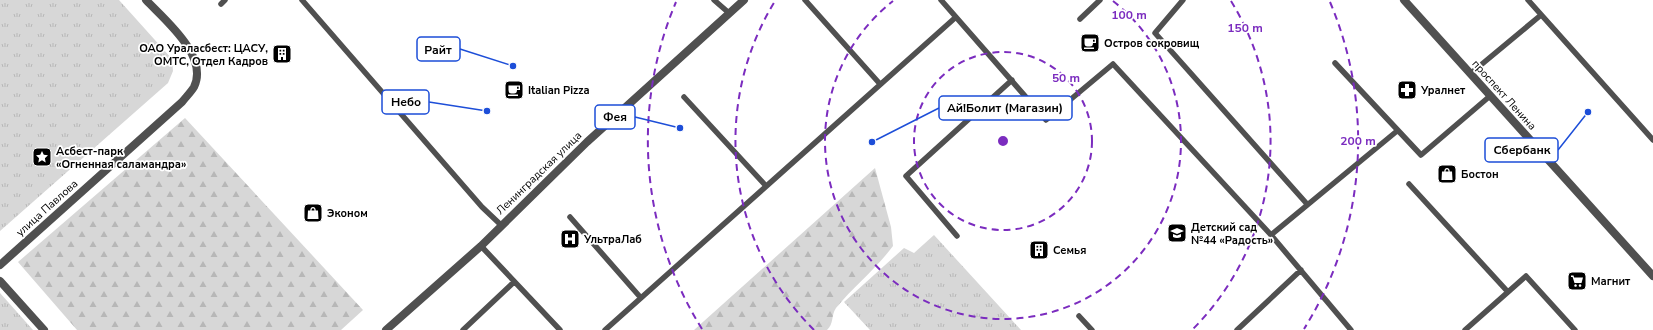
<svg xmlns="http://www.w3.org/2000/svg" width="1653" height="330" font-family="'Nunito Sans',sans-serif">
	<style>
		.grass { fill: url(#grass-tufts) }
		.forest { fill: url(#forest-firs) }
		.lines { fill: none; stroke-linecap: round; stroke-linejoin: round }
		.service { stroke: #505050; stroke-width: 5.5 }
		.minor { stroke: #505050; stroke-width: 8 }
		.tertiary { stroke: #505050; stroke-width: 8 }
		.ring { fill: none; stroke: #7b2cbf; stroke-width: 2; stroke-dasharray: 7 5 }
		.labels { text-anchor: middle; dominant-baseline: central; stroke-width: 3.5; stroke-linejoin: round; paint-order: stroke }
		.poi-label { font-size: 11px; font-weight: bold; fill: #000; stroke: #fff; text-anchor: start }
		.street-label { font-size: 11px; fill: #000; stroke: #fff }
		.centre { fill: #7b2cbf; stroke: #fff; stroke-width: 2 }
		.ring-label { font-size: 12px; text-anchor: middle; font-weight: bold; fill: #7b2cbf; stroke: #fff; stroke-width: 3.5; stroke-linejoin: round; paint-order: stroke }
		.leader { fill: none; stroke: #1d4ed8; stroke-width: 1.5 }
		.callout-dot { fill: #1d4ed8; stroke: #fff; stroke-width: 1.5 }
		.callout { fill: #fff; stroke: #1d4ed8; stroke-width: 1.5 }
		.callout-label { font-size: 12px; text-anchor: middle; font-weight: bold; fill: #000 }
	</style>
	<defs>
		<pattern id="grass-tufts" width="24" height="20" patternUnits="userSpaceOnUse"><rect width="24" height="20" fill="#d7d7d7"/><path d="M3 7l-1-3M5 7V3M7 7l1-3M15 17l-1-3M17 17v-4M19 17l1-3" fill="none" stroke="#b7b7b7"/></pattern>
		<pattern id="forest-firs" width="22" height="20" patternUnits="userSpaceOnUse"><rect width="22" height="20" fill="#d7d7d7"/><path d="M5 1l3.5 6h-7zM16 11l3.5 6h-7z" fill="#b7b7b7"/></pattern>
	</defs>
	<rect width="100%" height="100%" fill="#fff"/>
	<!-- grass -->
	<path class="grass" d="M 0,0 L 119,0 L 172,59 L 173,71 L 168,83 L 0,231 Z
		M 934,235 L 1021,330 L 870,330 L 844,302 L 904,248 L 914,253 Z
		M 0,293 L 33,330 L 0,330 Z"/>
	<!-- forest -->
	<path class="forest" d="M 185,118 L 363,310 L 341,330 L 77,330 L 18,262 Z
		M 875,168 L 891,227 L 893,246 C 876,269 854,286 836,308 C 831,315 834,324 827,330 L 694,330 Z"/>
	<g class="lines">
		<!-- service -->
		<path class="service" d="M 302,0 L 482,207 L 501,225
			M 714,0 L 729,13
			M 805,0 L 880,84
			M 941,0 L 1046,120 L 1113,64 L 1271,235 L 1351,330
			M 1183,0 L 1155,33 L 1307,204
			M 1528,0 L 1653,140
			M 221,4 L 225,0
			M 1080,19 L 1100,0
			M 1335,63 L 1421,155 L 1490,96
			M 1470,74 L 1541,15
			M 684,97 L 766,186
			M 1409,184 L 1508,292
			M 570,217 L 641,298
			M 1271,235 L 1397,131
			M 957,236 L 906,176 L 1012,80
			M 481,246 L 560,330
			M 1079,316 L 1092,330
			M 463,330 L 514,282
			M 605,330 L 956,17
			M 1237,330 L 1301,270
			M 1465,330 L 1526,276 L 1575,330"/>
		<!-- minor -->
		<path class="minor" d="M 0,281 L 44,330
			M 386,330 L 481,246 L 587,142 L 744,0"/>
		<!-- tertiary -->
		<path class="tertiary" d="M 1404,0 L 1653,276
			M 0,265 L 182,102 C 186,97 191,92 194,87 C 209,56 165,20 146,0"/>
	</g>
	<!-- distance rings -->
	<g class="ring">
		<circle cx="1003" cy="141" r="89"/>
		<path d="M1113 1A178 178 0 1 1 893 1"/>
		<path d="M814 330A267 267 0 0 1 775 1M1231 1A267 267 0 0 1 1192 330"/>
		<path d="M702 329A355 355 0 0 1 676 2M1330 2A355 355 0 0 1 1304 329"/>
	</g>
	<!-- icons -->
	<defs>
		<symbol id="cafe-square" viewBox="-11 -11 22 22"><rect x="-9" y="-9" width="18" height="18" rx="4" fill="#000" stroke="#fff"/><path d="M-5.5-4.5H6V0H3Q3 3.5 0 3.5H-2.5Q-5.5 3.5-5.5 0ZM3-3.2v2h1.7v-2ZM-6 4.5H4V6H-6Z" fill="#fff"/></symbol>
		<symbol id="building-square" viewBox="-11 -11 22 22"><rect x="-9" y="-9" width="18" height="18" rx="4" fill="#000" stroke="#fff"/><path d="M-4-6H4V6H1V3H-1V6H-4ZM-2.5-4.3h1.7v1.8h-1.7ZM.8-4.3h1.7v1.8H.8ZM-2.5-1h1.7V.8h-1.7ZM.8-1h1.7V.8H.8Z" fill="#fff"/></symbol>
		<symbol id="pharmacy-square" viewBox="-11 -11 22 22"><rect x="-9" y="-9" width="18" height="18" rx="4" fill="#000" stroke="#fff"/><path d="M-2-6h4v4h4v4h-4v4h-4v-4h-4v-4h4Z" fill="#fff"/></symbol>
		<symbol id="sight-square" viewBox="-11 -11 22 22"><rect x="-9" y="-9" width="18" height="18" rx="4" fill="#000" stroke="#fff"/><path d="M0-6L1.8-2.2L6-1.7L2.9 1.2L3.7 5.4L0 3.3L-3.7 5.4L-2.9 1.2L-6-1.7L-1.8-2.2Z" fill="#fff"/></symbol>
		<symbol id="shop-square" viewBox="-11 -11 22 22"><rect x="-9" y="-9" width="18" height="18" rx="4" fill="#000" stroke="#fff"/><path d="M-5-2.5h2.3a2.7 3.5 0 0 1 5.4 0H5L5.5 6h-11ZM-1.5-2.5h3a1.5 2.3 0 0 0-3 0Z" fill="#fff"/></symbol>
		<symbol id="school-square" viewBox="-11 -11 22 22"><rect x="-9" y="-9" width="18" height="18" rx="4" fill="#000" stroke="#fff"/><path d="M0-5L7-2L0 1L-7-2ZM-4 1L0 2.5L4 1V4Q0 6-4 4Z" fill="#fff"/></symbol>
		<symbol id="hospital-square" viewBox="-11 -11 22 22"><rect x="-9" y="-9" width="18" height="18" rx="4" fill="#000" stroke="#fff"/><path d="M-5-5h3v3.5h4V-5h3V5h-3V1.5h-4V5h-3Z" fill="#fff"/></symbol>
		<symbol id="supermarket-square" viewBox="-11 -11 22 22"><rect x="-9" y="-9" width="18" height="18" rx="4" fill="#000" stroke="#fff"/><path d="M-6-5.5h2.5l.6 2H6L4.5 2H-2.5L-4.4-4H-6ZM-1.5 3.2a1.3 1.3 0 1 0 .1 0ZM3 3.2a1.3 1.3 0 1 0 .1 0Z" fill="#fff"/></symbol>
	</defs>
	<g fill-rule="evenodd">
		<use href="#cafe-square" x="1079" y="32" width="22" height="22"/>
		<use href="#building-square" x="271" y="43" width="22" height="22"/>
		<use href="#cafe-square" x="503" y="79" width="22" height="22"/>
		<use href="#pharmacy-square" x="1396" y="79" width="22" height="22"/>
		<use href="#sight-square" x="31" y="146" width="22" height="22"/>
		<use href="#shop-square" x="1436" y="163" width="22" height="22"/>
		<use href="#shop-square" x="302" y="202" width="22" height="22"/>
		<use href="#school-square" x="1166" y="222" width="22" height="22"/>
		<use href="#hospital-square" x="559" y="228" width="22" height="22"/>
		<use href="#building-square" x="1028" y="239" width="22" height="22"/>
		<use href="#supermarket-square" x="1566" y="270" width="22" height="22"/>
	</g>
	<g class="labels">
		<!-- poi labels -->
		<g class="poi-label">
			<text x="1104" y="43">Остров сокровищ</text>
			<text x="268" y="48" text-anchor="end">ОАО Ураласбест: ЦАСУ,<tspan x="268" dy="13">ОМТС, Отдел Кадров</tspan></text>
			<text x="528" y="90">Italian Pizza</text>
			<text x="1421" y="90">Уралнет</text>
			<text x="56" y="151">Асбест-парк<tspan x="56" dy="13">«Огненная саламандра»</tspan></text>
			<text x="1461" y="174">Бостон</text>
			<text x="327" y="213">Эконом</text>
			<text x="1191" y="227">Детский сад<tspan x="1191" dy="13">№44 «Радость»</tspan></text>
			<text x="584" y="239">УльтраЛаб</text>
			<text x="1053" y="250">Семья</text>
			<text x="1591" y="281">Магнит</text>
		</g>
		<!-- street labels -->
		<g class="street-label">
			<text transform="translate(1504 95) rotate(48)">проспект Ленина</text>
			<text transform="translate(539 173) rotate(-44)">Ленинградская улица</text>
			<text transform="translate(47 208) rotate(-42)">улица Павлова</text>
		</g>
	</g>
	<circle cx="1003" cy="141" r="6" class="centre"/>
	<g class="ring-label">
		<text x="1129" y="19">100 m</text>
		<text x="1245" y="32">150 m</text>
		<text x="1066" y="82">50 m</text>
		<text x="1358" y="145">200 m</text>
	</g>
	<!-- callouts -->
	<path class="leader" d="M513 66L460 49M487 111L429 102M872 142L939 108M680 128L635 117M1588 112L1558 150"/>
	<g class="callout-dot">
		<circle cx="513" cy="66" r="4"/>
		<circle cx="487" cy="111" r="4"/>
		<circle cx="872" cy="142" r="4"/>
		<circle cx="680" cy="128" r="4"/>
		<circle cx="1588" cy="112" r="4"/>
	</g>
	<g class="callout">
		<rect x="417" y="37" width="43" height="24" rx="4"/>
		<rect x="382" y="90" width="47" height="24" rx="4"/>
		<rect x="939" y="96" width="133" height="24" rx="4"/>
		<rect x="595" y="105" width="40" height="24" rx="4"/>
		<rect x="1485" y="138" width="73" height="24" rx="4"/>
	</g>
	<g class="callout-label">
		<text x="438" y="54">Райт</text>
		<text x="406" y="106">Небо</text>
		<text x="1005" y="112">Ай!Болит (Магазин)</text>
		<text x="615" y="121">Фея</text>
		<text x="1522" y="154">Сбербанк</text>
	</g>
</svg>
